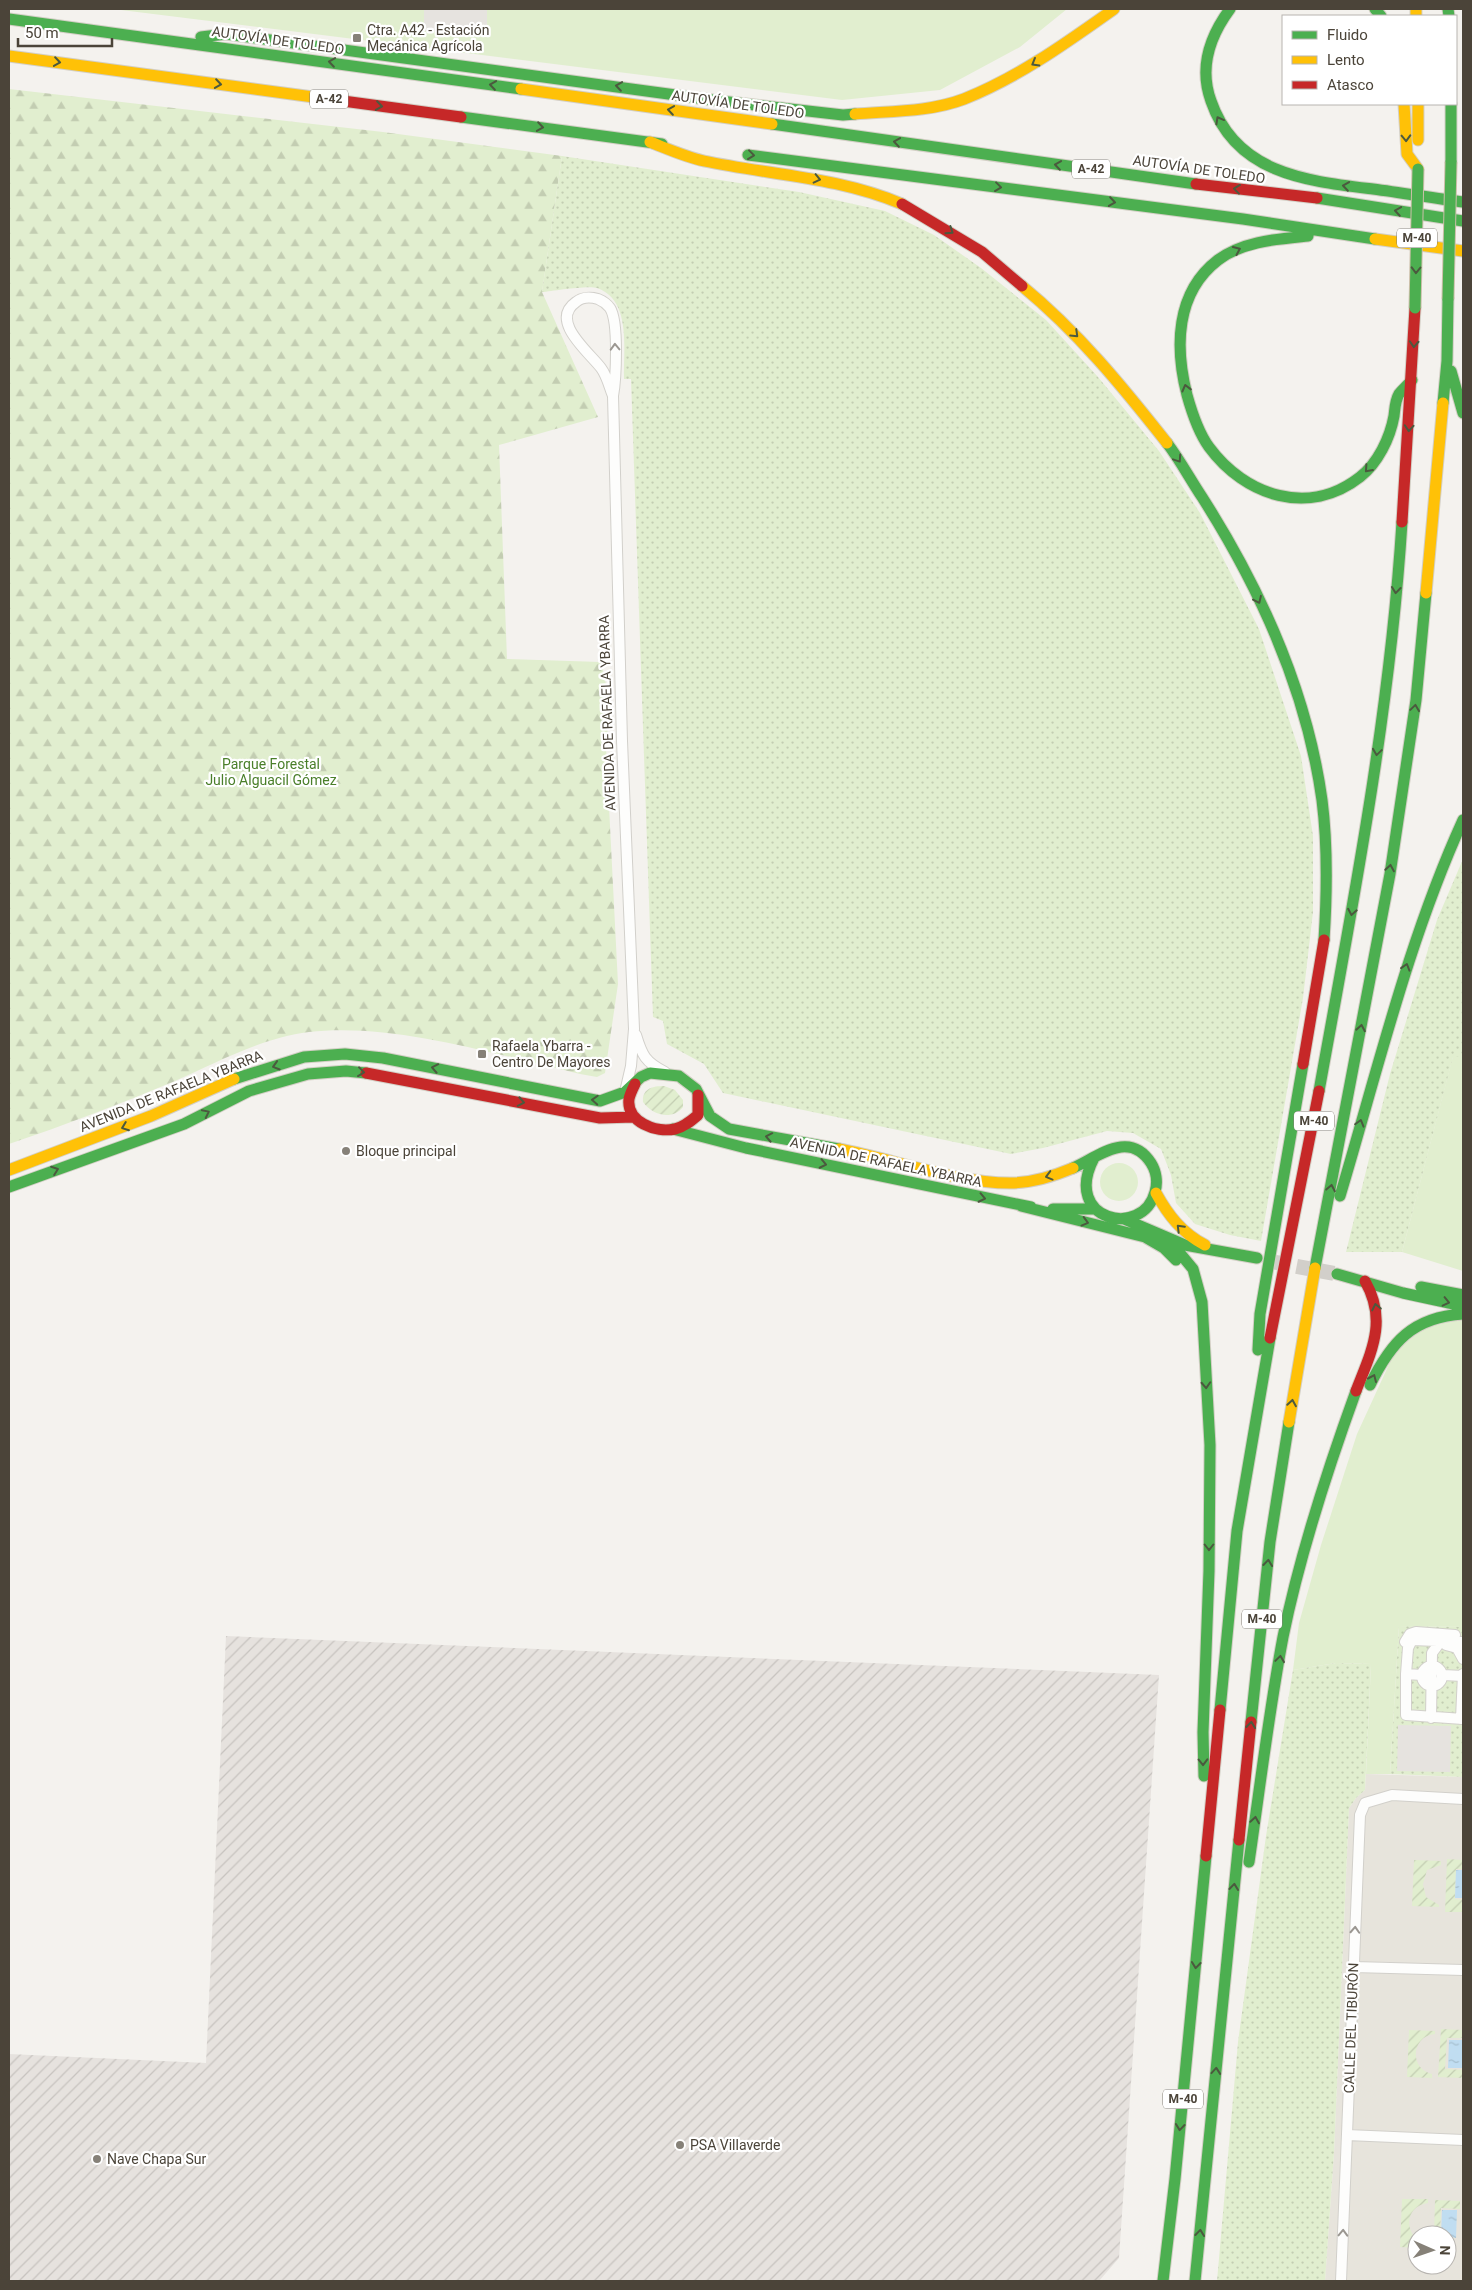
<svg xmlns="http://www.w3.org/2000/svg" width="1472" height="2290" font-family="Roboto,sans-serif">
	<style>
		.residential { fill: #e7e4dc; fill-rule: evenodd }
		.industrial { fill: url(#industrial-furrows) }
		.grass { fill: #e1eecf }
		.forest { fill: url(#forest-firs) }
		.park { fill: url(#park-dots) }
		.garden { fill: url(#garden-furrows) }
		.parking { fill: #e6e3df }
		.water { fill: url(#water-ripples) }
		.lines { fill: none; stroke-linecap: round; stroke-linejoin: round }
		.secondary-tunnel { stroke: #d2cfca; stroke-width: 15; stroke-dasharray: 15 8; stroke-linecap: butt }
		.street-casing { stroke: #d2d0cb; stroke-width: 12 }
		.fast-casing { stroke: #d3cfc5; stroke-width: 13 }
		.slow-casing { stroke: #d3cfc5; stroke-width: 13 }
		.jam-casing { stroke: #d3cfc5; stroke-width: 13 }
		.street { stroke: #fdfdfc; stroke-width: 10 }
		.fast { stroke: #4caf50; stroke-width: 11 }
		.slow { stroke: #ffc107; stroke-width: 11 }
		.jam { stroke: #c62828; stroke-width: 11 }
		.fast-bridge-casing { stroke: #ccbfa9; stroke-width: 13; stroke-linecap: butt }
		.fast-bridge { stroke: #4caf50; stroke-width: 11 }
		.oneway { stroke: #4b593e }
		.oneway2 { stroke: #9b9791 }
		.poi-dot { fill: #868178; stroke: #fff; stroke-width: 2 }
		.labels { text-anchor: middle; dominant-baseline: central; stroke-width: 4.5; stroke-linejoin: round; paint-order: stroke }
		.shield { fill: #fff; stroke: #817c74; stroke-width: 1 }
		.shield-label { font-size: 12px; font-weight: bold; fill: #4b4439 }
		.poi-label { font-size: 14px; fill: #4b4439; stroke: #fff; text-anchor: start }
		.street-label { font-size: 14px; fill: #4b4439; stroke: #fff }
		.park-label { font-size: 14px; fill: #4a7f2a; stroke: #fff }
	</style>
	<defs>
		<pattern id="industrial-furrows" width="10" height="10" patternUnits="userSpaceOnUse" patternTransform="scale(1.25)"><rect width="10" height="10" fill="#e6e2de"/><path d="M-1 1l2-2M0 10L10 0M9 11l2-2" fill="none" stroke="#c7c3bf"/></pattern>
		<pattern id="forest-firs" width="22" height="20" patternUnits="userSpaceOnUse" patternTransform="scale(1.25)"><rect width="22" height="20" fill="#e1eecf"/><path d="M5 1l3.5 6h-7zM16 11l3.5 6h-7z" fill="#c3cdb2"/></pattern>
		<pattern id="park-dots" width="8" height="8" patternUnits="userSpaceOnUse" patternTransform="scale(1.25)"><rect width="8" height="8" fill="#e1eecf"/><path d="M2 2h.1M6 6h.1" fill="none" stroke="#c3cdb2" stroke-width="1.8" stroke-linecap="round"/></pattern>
		<pattern id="garden-furrows" width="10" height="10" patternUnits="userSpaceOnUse" patternTransform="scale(1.25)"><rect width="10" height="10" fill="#e1eecf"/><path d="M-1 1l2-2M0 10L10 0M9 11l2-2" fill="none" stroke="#c3cdb2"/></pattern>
		<pattern id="water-ripples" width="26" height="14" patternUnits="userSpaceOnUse" patternTransform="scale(1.25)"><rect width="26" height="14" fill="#c0ddf1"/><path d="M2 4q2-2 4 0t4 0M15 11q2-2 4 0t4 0" fill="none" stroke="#a6bfcf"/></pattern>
	</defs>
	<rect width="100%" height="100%" fill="#f4f2ee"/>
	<!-- residential -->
	<path class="residential" d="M 1366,1774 L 1463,1777 L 1463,2281 L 1325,2281 L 1334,2153 L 1349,1808 L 1356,1798 L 1365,1790 ZM 1417,2235 L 1447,2235 L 1447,2265 L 1417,2265 Z"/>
	<!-- industrial -->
	<path class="industrial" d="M 226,1636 L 1159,1675 L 1119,2258 L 1099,2281 L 9,2281 L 9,2054 L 206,2063 Z"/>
	<!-- grass -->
	<path class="grass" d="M 113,9 L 1067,9 L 1020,47 L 940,90 L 842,100 Z
		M 1453,1056 L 1463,1056 L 1463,1271 L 1402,1252 Z
		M1100 1182a19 19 0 1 1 38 0a19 19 0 1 1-38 0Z
		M 1463,1320 L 1463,1627 L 1399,1626 L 1390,1774 L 1366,1774 L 1371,1664 L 1336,1663 L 1293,1670 L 1299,1623 L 1321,1545 L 1357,1434 L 1391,1360 L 1404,1344 L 1430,1324 Z"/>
	<!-- forest -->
	<path class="forest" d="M 9,89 L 383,132 L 562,156 L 542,292 L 598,417 L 499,445 L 507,659 L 601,662 L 610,702 L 606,747 L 618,984 L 605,1073 L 597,1077 L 580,1074 C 498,1055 392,1022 309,1032 C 261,1038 218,1062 175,1081 C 120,1104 65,1125 9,1144 Z"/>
	<!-- park -->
	<path class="park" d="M 562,156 L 799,192 L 885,211 L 934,235 L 981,268 L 1046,320 L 1098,377 L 1159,451 L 1200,513 L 1259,629 L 1301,756 L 1313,836 L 1313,912 L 1303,998 L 1261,1241 L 1230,1235 L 1195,1224 L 1176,1203 L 1171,1175 L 1161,1149 L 1133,1133 L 1107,1131 L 1043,1148 L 1011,1154 L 723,1093 L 704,1064 L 667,1044 L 663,1021 L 653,1017 L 631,379 L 624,379 C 623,350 632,300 597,288 C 588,285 553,291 542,292 Z
		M 1463,859 L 1463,1056 L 1453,1057 L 1402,1252 L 1346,1252 L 1390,1074 L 1437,920 Z
		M 1399,1626 L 1463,1627 L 1463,1777 L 1390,1774 Z
		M 1336,1663 L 1371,1664 L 1365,1790 L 1356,1798 L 1349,1808 L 1334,2153 L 1325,2281 L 1217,2281 L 1238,2042 L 1266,1836 L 1293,1670 Z"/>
	<!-- garden -->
	<path class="garden" d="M 664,1086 L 675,1090 L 683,1100 L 683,1107 C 672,1121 652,1115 643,1102 C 642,1089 652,1086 664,1086 Z
		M 1447,1859 L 1463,1860 L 1463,1869 L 1456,1869 L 1455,1899 L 1463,1900 L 1463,1912 L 1445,1912 Z
		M 1414,1860 L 1441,1861 L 1441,1865 L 1427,1870 L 1423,1884 L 1426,1897 L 1439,1905 L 1439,1907 L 1412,1906 Z
		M 1441,2029 L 1463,2030 L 1463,2038 L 1447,2038 L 1445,2069 L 1463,2070 L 1463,2078 L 1438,2077 Z
		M 1409,2030 L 1435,2031 L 1435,2034 C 1411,2036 1409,2069 1432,2074 L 1432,2078 L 1407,2077 Z
		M 1402,2199 L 1428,2199 L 1428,2203 C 1407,2206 1404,2227 1417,2240 L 1417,2248 L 1400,2247 Z
		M 1435,2200 L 1460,2201 L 1460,2209 L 1441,2208 L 1440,2235 L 1434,2235 Z"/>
	<!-- parking -->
	<path class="parking" d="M 424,9 L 487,9 L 487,30 L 424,31 Z
		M 1398,1725 L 1451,1726 L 1450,1772 L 1397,1771 Z"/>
	<!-- water -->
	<path class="water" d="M 1456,1870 L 1463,1870 L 1463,1898 L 1455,1898 Z
		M 1449,2040 L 1463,2040 L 1463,2068 L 1448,2068 Z
		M 1442,2210 L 1457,2210 L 1456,2238 L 1441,2235 Z"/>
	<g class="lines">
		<!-- secondary-tunnel -->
		<path class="secondary-tunnel" d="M 1274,1262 L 1337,1274"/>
		<defs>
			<path id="street" d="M 613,396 C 609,386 607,376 601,368 C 589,352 549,321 576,302 C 582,297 591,297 598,299 C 603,301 607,304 610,308 C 619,322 616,379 613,396 L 622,741 L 634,1029 L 631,1066 L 625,1092
				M 636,1035 C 642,1055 645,1062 665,1072
				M 1405,1642 L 1410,1634 L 1416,1632 L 1455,1635
				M 1446,1645 L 1457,1648 L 1463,1659
				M1422 1676a10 10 0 1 1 20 0a10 10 0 1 1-20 0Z
				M 1406,1674 L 1408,1648 L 1412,1640 L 1463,1642
				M 1422,1675 L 1406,1674 L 1406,1715 L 1463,1719
				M 1443,1675 L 1463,1676
				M 1431,1718 L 1432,1653 L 1441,1641 L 1455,1635
				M 1461,1719 L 1463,1674
				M 1354,1967 L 1463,1970
				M 1347,2135 L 1463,2140
				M 1341,2281 L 1360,1815 L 1365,1803 L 1392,1795 L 1463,1799"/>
			<path id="fast" d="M 1230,9 C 1210,36 1199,68 1211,101 C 1236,174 1307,181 1373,189 C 1403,193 1433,198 1463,202
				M 1375,9 L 1381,16
				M 1448,9 L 1449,16
				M 9,19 L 521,89
				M 201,37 L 226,34 L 720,101 L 843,115 L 855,114
				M 1451,104 L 1451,162
				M 461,117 L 662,144
				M 772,124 L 1196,184
				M 748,155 L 1243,219 L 1375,239
				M 1317,198 L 1463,221
				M 1308,236 C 1278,239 1243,241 1218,260 C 1175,293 1175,348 1187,395 C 1192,413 1198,432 1209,447 C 1245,496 1309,517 1360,477 C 1378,463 1390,438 1394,416 C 1395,408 1395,401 1399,394 C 1403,389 1408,385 1412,380
				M 1451,371 L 1463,413
				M 1443,403 L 1447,361 L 1448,299
				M 1167,443 C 1180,460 1190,479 1202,497 C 1260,588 1307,692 1322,800 C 1328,847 1327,894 1324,940
				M 234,1079 L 304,1057 L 345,1054 L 383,1058 L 600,1101 L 625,1092 L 641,1077 L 650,1073 L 679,1076 L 696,1089 L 710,1116 L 729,1129 L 839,1149
				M 1319,1091 C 1353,903 1390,714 1402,522
				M 673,1129 L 746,1148 L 1031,1207
				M 1073,1168 C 1098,1157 1129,1129 1151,1163 C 1156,1171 1158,1182 1155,1192 C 1143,1239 1061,1221 1094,1158
				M 9,1187 L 184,1124 L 249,1091 L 308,1074 L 346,1071 L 366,1073
				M 1340,1196 C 1378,1069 1408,941 1463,820
				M 1021,1206 L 1145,1237 L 1164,1248 L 1176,1260
				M 1053,1209 L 1095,1209
				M 1124,1219 L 1185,1245 L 1257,1258
				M 1169,1240 L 1193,1269 L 1202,1302 L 1210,1445 L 1209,1571 L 1203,1732 L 1204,1776
				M 1315,1268 L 1390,874 L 1416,700 L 1426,593
				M 1337,1274 L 1403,1293 L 1463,1306
				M 1421,1287 L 1463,1295
				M 1258,1350 L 1260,1314 L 1303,1064
				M 1370,1385 C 1391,1342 1413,1317 1463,1314
				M 1220,1710 L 1237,1531 L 1270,1338
				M 1251,1722 L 1270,1542 L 1289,1422
				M 1249,1862 C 1260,1787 1269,1711 1283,1637 C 1300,1553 1327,1471 1356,1391
				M 1163,2281 L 1175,2179 L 1206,1856
				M 1195,2281 L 1239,1840"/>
			<path id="slow" d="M 1416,9 L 1416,16
				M 9,56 L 343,101
				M 521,89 L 772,124
				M 1404,104 L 1407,154 L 1418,169
				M 1418,104 L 1418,140
				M 855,114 C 891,111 930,112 964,99 C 1019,77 1066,43 1114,9
				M 650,142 C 668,149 686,157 704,161 C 771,175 838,177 902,204
				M 1375,239 L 1463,251
				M 1022,286 C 1078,332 1122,386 1167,443
				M 1426,593 L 1443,403
				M 839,1149 C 892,1159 957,1183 1010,1183 C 1032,1183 1054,1176 1073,1168
				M 9,1170 L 151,1116 L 234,1079
				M 1156,1193 C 1168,1215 1182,1233 1205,1245
				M 1289,1422 L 1315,1268"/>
			<path id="jam" d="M 343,101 L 461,117
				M 1196,184 L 1317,198
				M 902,204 L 982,252 L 1022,286
				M 1402,522 L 1415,308
				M 1303,1064 L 1324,940
				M 366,1073 L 600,1118 L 634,1117
				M 635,1084 C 633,1088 630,1094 629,1099 C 626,1122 656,1133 675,1129 C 684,1127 691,1121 698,1115 L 698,1095
				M 1270,1338 L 1319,1091
				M 1356,1391 C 1371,1352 1388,1321 1365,1281
				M 1239,1840 L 1251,1722
				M 1206,1856 L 1220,1710"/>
		</defs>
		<!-- street casing -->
		<use href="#street" class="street-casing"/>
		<!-- fast casing -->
		<use href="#fast" class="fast-casing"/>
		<!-- slow casing -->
		<use href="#slow" class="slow-casing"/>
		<!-- jam casing -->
		<use href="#jam" class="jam-casing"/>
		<!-- street -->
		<use href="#street" class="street"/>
		<!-- fast -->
		<use href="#fast" class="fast"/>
		<!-- slow -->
		<use href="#slow" class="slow"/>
		<!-- jam -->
		<use href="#jam" class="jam"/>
		<defs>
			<path id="fast-bridge" d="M 1448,299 L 1451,162
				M 1415,308 L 1418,169"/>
		</defs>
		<!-- fast-bridge casing -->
		<use href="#fast-bridge" class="fast-bridge-casing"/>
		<!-- fast-bridge -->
		<use href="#fast-bridge" class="fast-bridge"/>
	</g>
	<!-- one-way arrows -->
	<defs><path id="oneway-chevron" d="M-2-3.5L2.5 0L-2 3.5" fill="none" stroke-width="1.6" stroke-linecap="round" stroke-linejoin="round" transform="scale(1.25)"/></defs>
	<g class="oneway">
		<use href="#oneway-chevron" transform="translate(57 62) rotate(8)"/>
		<use href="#oneway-chevron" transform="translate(332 62) rotate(-172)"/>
		<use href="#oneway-chevron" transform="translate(1035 63) rotate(150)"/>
		<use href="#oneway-chevron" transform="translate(218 84) rotate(8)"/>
		<use href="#oneway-chevron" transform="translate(493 85) rotate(-172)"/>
		<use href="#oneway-chevron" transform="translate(619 86) rotate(-172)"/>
		<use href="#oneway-chevron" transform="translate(379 106) rotate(8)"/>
		<use href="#oneway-chevron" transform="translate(671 110) rotate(-172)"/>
		<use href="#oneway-chevron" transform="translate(1219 120) rotate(-119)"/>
		<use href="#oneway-chevron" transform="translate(540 127) rotate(8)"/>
		<use href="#oneway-chevron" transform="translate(1406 138) rotate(88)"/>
		<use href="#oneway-chevron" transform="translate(897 142) rotate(-172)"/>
		<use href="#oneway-chevron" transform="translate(751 155) rotate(7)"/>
		<use href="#oneway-chevron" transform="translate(1058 165) rotate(-172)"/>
		<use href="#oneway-chevron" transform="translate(817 179) rotate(13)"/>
		<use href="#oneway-chevron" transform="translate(1346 186) rotate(-172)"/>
		<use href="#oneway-chevron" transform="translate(998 187) rotate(7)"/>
		<use href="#oneway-chevron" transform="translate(1237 189) rotate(-173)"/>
		<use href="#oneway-chevron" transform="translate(1112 202) rotate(8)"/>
		<use href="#oneway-chevron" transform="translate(1398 211) rotate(-171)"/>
		<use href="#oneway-chevron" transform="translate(950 231) rotate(34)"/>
		<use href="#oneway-chevron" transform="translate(1237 250) rotate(-24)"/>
		<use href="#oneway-chevron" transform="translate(1416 270) rotate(91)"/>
		<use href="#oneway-chevron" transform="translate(1075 334) rotate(44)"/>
		<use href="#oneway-chevron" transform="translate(1414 344) rotate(93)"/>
		<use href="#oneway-chevron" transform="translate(1186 388) rotate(-104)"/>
		<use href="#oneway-chevron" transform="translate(1409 428) rotate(94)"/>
		<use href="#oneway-chevron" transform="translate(1178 459) rotate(56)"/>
		<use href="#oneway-chevron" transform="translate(1368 469) rotate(132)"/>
		<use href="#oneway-chevron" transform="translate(1396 590) rotate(96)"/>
		<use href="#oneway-chevron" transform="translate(1258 600) rotate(65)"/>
		<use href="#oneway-chevron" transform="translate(1415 708) rotate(-82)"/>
		<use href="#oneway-chevron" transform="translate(1377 752) rotate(98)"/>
		<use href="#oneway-chevron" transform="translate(1390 868) rotate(-81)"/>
		<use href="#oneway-chevron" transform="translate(1352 912) rotate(100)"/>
		<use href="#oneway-chevron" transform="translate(1406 967) rotate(-73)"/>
		<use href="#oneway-chevron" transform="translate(1361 1028) rotate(-80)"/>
		<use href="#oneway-chevron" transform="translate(276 1066) rotate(163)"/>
		<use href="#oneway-chevron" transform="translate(435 1068) rotate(-169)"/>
		<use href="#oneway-chevron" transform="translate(361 1072) rotate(7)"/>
		<use href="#oneway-chevron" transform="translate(595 1100) rotate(-177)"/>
		<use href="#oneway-chevron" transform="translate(521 1102) rotate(11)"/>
		<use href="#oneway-chevron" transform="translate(206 1113) rotate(-26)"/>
		<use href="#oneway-chevron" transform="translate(1360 1123) rotate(-74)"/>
		<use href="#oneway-chevron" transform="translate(125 1127) rotate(159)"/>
		<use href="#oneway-chevron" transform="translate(769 1137) rotate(-169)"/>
		<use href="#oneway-chevron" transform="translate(823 1164) rotate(12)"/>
		<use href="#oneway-chevron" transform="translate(55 1170) rotate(-20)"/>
		<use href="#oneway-chevron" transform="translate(1049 1176) rotate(165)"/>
		<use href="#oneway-chevron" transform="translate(1331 1188) rotate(-79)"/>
		<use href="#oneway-chevron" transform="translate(982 1198) rotate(12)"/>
		<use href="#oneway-chevron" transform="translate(1085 1222) rotate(15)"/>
		<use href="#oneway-chevron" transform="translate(1180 1228) rotate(-135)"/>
		<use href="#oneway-chevron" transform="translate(1446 1302) rotate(13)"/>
		<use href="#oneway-chevron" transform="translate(1376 1307) rotate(-102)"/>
		<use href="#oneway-chevron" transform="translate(1373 1378) rotate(-66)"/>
		<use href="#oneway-chevron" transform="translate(1206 1385) rotate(87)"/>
		<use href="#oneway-chevron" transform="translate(1292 1403) rotate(-81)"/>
		<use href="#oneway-chevron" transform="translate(1209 1547) rotate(90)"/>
		<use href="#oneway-chevron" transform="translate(1268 1563) rotate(-84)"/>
		<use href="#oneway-chevron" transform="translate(1280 1659) rotate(-82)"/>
		<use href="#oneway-chevron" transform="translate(1251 1725) rotate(-84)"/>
		<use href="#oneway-chevron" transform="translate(1203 1762) rotate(89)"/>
		<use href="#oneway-chevron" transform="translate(1255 1820) rotate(-81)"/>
		<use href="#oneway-chevron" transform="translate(1234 1887) rotate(-84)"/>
		<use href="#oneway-chevron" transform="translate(1196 1965) rotate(96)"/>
		<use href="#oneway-chevron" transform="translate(1216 2071) rotate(-85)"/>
		<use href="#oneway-chevron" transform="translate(1180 2127) rotate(96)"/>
		<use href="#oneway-chevron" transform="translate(1200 2233) rotate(-84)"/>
	</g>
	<g class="oneway2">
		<use href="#oneway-chevron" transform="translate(615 347) rotate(-92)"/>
		<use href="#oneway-chevron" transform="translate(1355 1930) rotate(-87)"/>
		<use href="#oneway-chevron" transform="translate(1343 2233) rotate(-88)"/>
	</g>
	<!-- markers -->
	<g class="poi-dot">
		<rect x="352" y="33" width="10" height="10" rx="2.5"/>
		<rect x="477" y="1049" width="10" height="10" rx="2.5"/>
		<circle cx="346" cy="1151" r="5"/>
		<circle cx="680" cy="2145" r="5"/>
		<circle cx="97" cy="2159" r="5"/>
	</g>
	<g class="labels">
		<!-- shield labels -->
		<g class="shield">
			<rect x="310" y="89.5" width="38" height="19" rx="4"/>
			<rect x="1072" y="159.5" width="38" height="19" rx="4"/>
			<rect x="1397" y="228.5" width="40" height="19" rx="4"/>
			<rect x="1294" y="1111.5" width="40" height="19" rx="4"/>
			<rect x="1242" y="1609.5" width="40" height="19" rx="4"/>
			<rect x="1163" y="2089.5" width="40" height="19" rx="4"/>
		</g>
		<g class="shield-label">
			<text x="329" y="99">A-42</text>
			<text x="1091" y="169">A-42</text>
			<text x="1417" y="238">M-40</text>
			<text x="1314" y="1121">M-40</text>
			<text x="1262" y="1619">M-40</text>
			<text x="1183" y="2099">M-40</text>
		</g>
		<!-- poi labels -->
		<g class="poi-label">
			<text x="367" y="30">Ctra. A42 - Estación<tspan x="367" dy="16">Mecánica Agrícola</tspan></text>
			<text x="492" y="1046">Rafaela Ybarra -<tspan x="492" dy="16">Centro De Mayores</tspan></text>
			<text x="356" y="1151">Bloque principal</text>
			<text x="690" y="2145">PSA Villaverde</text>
			<text x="107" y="2159">Nave Chapa Sur</text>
		</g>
		<!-- street labels -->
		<g class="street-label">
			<text transform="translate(278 40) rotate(8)">AUTOVÍA DE TOLEDO</text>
			<text transform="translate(738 104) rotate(8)">AUTOVÍA DE TOLEDO</text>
			<text transform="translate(1199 169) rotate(8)">AUTOVÍA DE TOLEDO</text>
			<text transform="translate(607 713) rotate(-92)">AVENIDA DE RAFAELA YBARRA</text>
			<text transform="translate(171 1091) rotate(-22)">AVENIDA DE RAFAELA YBARRA</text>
			<text transform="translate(886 1162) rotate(12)">AVENIDA DE RAFAELA YBARRA</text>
			<text transform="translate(1351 2028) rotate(-88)">CALLE DEL TIBURÓN</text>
		</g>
		<!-- park labels -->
		<g class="park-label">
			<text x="271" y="764">Parque Forestal<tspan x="271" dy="16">Julio Alguacil Gómez</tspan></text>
		</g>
	</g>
	<!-- border -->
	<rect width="1472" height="2290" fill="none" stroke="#4b4439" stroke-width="20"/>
	<!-- legend -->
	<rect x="1282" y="15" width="175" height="90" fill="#ffffff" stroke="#b7b4b0"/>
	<rect x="1292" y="31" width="25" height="8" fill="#4caf50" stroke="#b7b4b0"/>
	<text x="1327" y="40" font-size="15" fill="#4b4439">Fluido</text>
	<rect x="1292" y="56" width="25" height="8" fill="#ffc107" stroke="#b7b4b0"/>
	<text x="1327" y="65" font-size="15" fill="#4b4439">Lento</text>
	<rect x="1292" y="81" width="25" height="8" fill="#c62828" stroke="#b7b4b0"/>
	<text x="1327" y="90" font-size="15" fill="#4b4439">Atasco</text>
	<!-- north arrow -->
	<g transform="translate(1432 2250) rotate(92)"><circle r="24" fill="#ffffff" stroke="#b7b4b0"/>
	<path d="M0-4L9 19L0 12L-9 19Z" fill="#868178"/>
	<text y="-8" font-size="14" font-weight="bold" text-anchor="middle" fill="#4b4439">N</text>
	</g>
	<!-- scale -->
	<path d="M18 38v8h94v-8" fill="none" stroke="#4b4439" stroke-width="2.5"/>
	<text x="25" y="38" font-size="15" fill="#4b4439" stroke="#ffffff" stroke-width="4" paint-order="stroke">50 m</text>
</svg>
